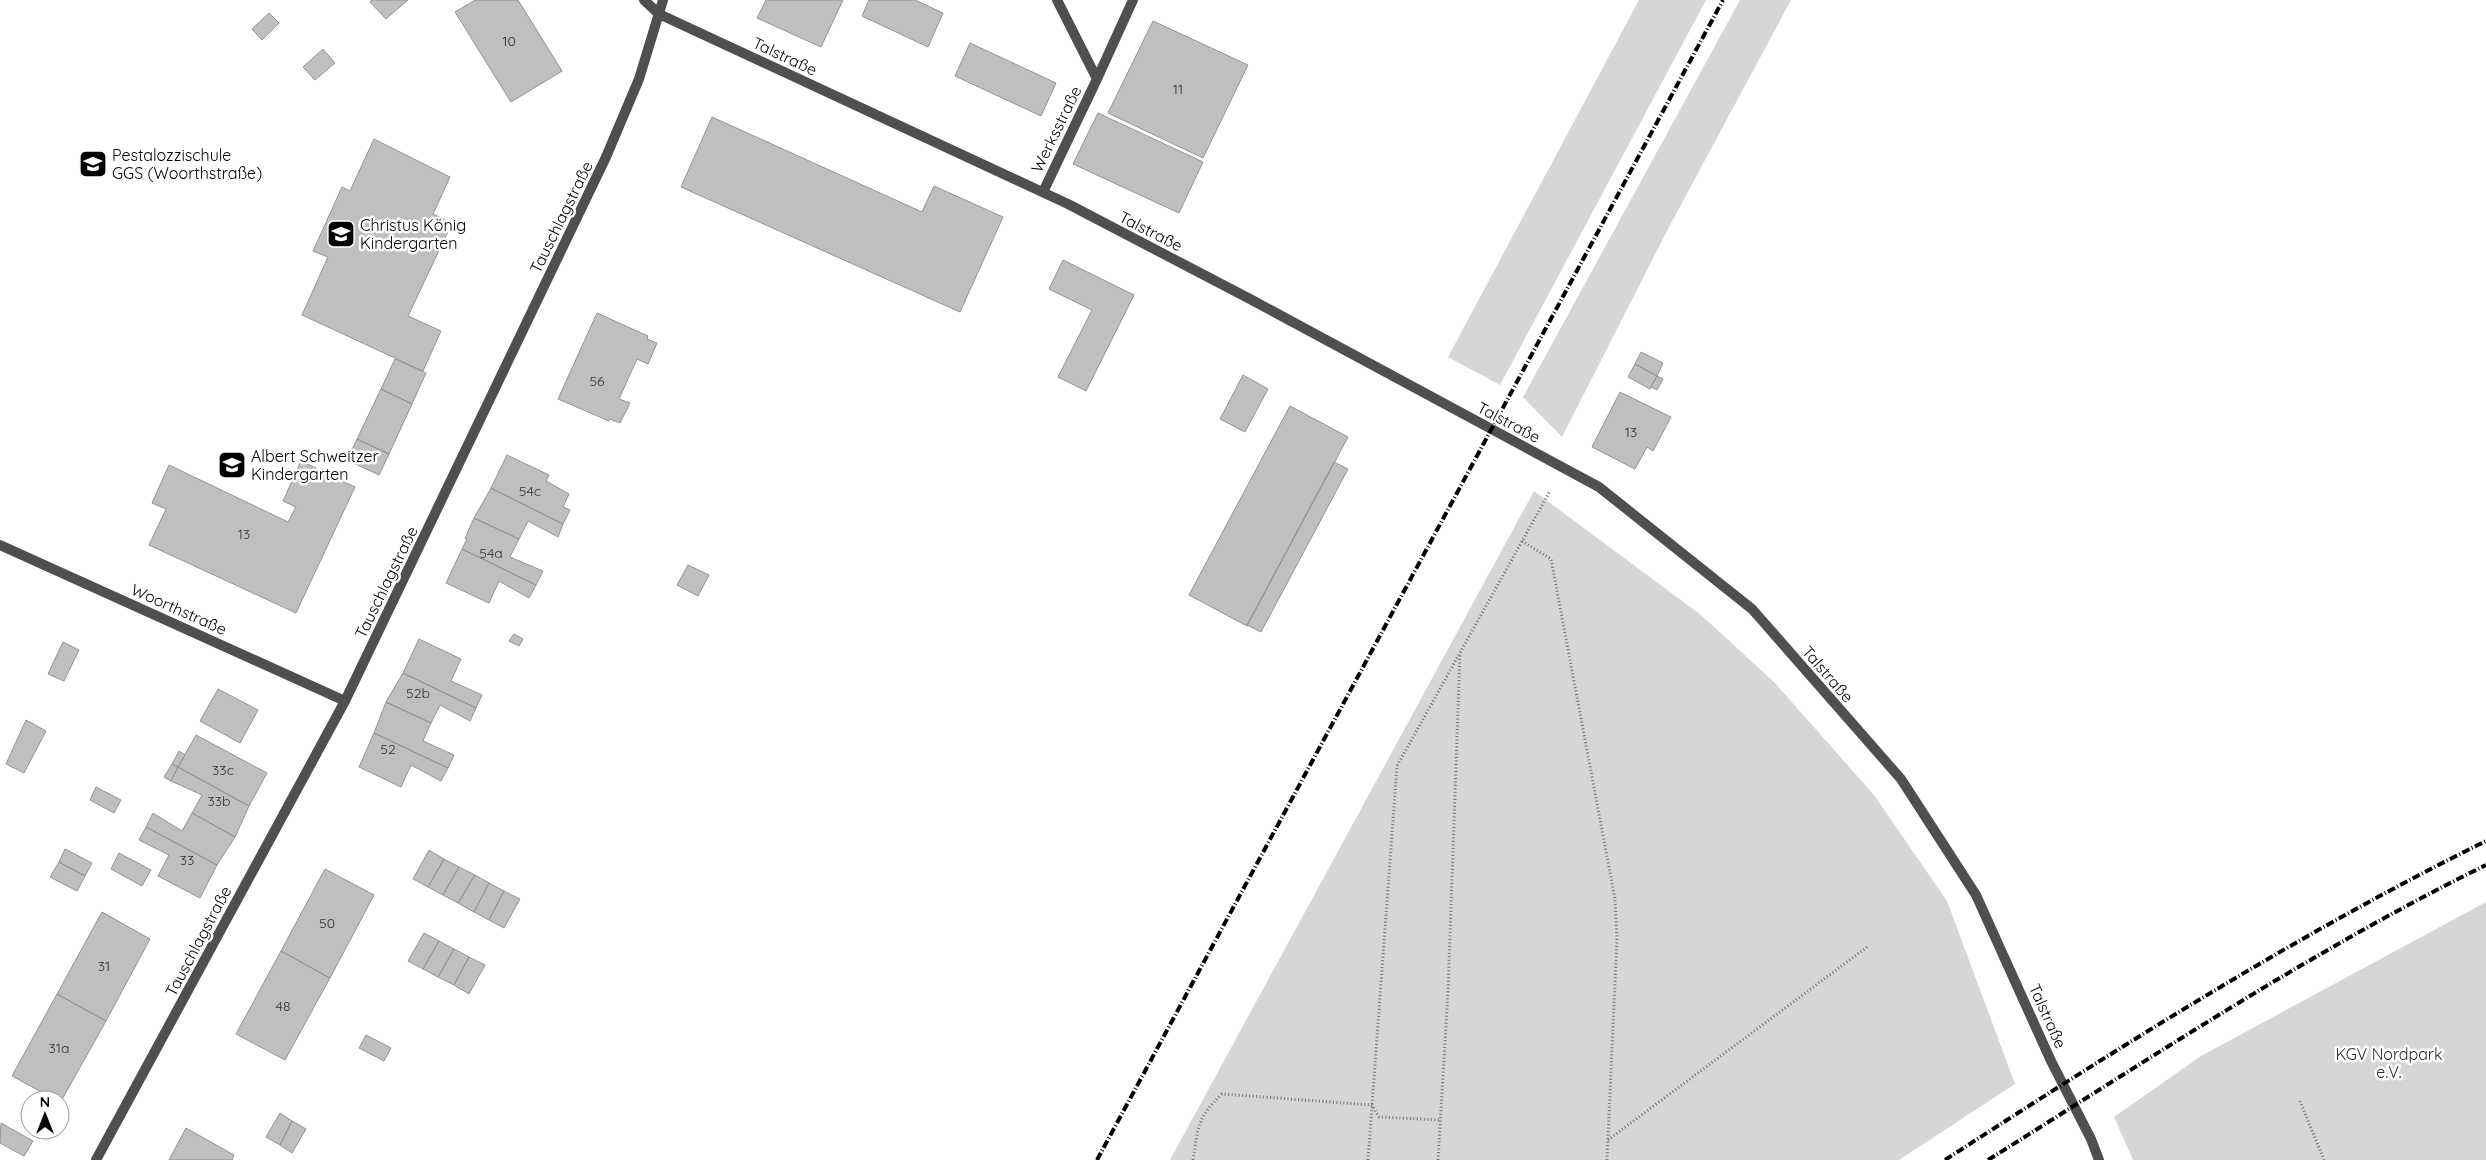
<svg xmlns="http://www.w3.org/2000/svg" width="2486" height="1160" font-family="Quicksand,sans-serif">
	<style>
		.green { fill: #d6d6d6 }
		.building { fill: #bfbfbf; stroke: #939393 }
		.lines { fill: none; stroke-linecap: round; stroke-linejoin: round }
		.path { stroke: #717171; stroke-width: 3; stroke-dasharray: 1 2.5; stroke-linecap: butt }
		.minor { stroke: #4f4f4f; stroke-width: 10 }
		.rail { stroke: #000; stroke-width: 4; stroke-dasharray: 8 2.5 1 2.5; stroke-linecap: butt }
		.labels { text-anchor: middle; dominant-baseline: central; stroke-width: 5; stroke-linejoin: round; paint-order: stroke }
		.number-label { font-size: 14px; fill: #303030 }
		.street-label { font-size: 16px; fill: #000; stroke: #fff }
		.poi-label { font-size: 16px; fill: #000; stroke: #fff; text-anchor: start }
		.park-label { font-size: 16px; fill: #2d2d2d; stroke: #fff }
	</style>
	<rect width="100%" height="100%" fill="#fff"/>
	<!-- green -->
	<path class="green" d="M 1639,0 L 1706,0 L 1500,385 L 1448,357 Z
		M 1740,0 L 1791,0 L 1668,229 L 1562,437 L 1523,397 Z
		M 1534,491 L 1701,615 L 1774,682 L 1874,795 L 1947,901 L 2015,1084 L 1899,1160 L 1170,1160 Z
		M 2486,902 L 2486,1160 L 2133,1160 L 2114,1117 L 2201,1056 Z"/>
	<!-- building -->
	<path class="building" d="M 372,0 L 408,0 L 386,19 L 370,2 Z
		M 475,0 L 518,0 L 562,71 L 511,102 L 455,12 Z
		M 766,0 L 843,0 L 821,47 L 757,18 Z
		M 869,0 L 915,0 L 943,13 L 928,47 L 862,16 Z
		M 269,13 L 279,23 L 262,40 L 252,29 Z
		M 1153,21 L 1248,65 L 1203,158 L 1108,113 Z
		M 970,43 L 1056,83 L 1041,116 L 955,76 Z
		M 323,49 L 335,63 L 315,80 L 303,67 Z
		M 1098,113 L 1203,162 L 1179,213 L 1073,164 Z
		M 712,117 L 922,212 L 934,186 L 1003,217 L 960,312 L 681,187 Z
		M 374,139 L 450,177 L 433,214 L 452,223 L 408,316 L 441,331 L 423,371 L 302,315 L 328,257 L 313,251 L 342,187 L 350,191 Z
		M 1063,260 L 1134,295 L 1086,391 L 1058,377 L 1092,310 L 1049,289 Z
		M 597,313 L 648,336 L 647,339 L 657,343 L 648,364 L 637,359 L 619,399 L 630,403 L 620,423 L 610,419 L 609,421 L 558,399 Z
		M 1641,352 L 1663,363 L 1657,376 L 1635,364 Z
		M 395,359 L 426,373 L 412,404 L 381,389 Z
		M 1635,364 L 1657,376 L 1650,389 L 1628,377 Z
		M 1243,375 L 1268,389 L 1245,432 L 1220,419 Z
		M 1657,376 L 1663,379 L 1657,390 L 1651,387 Z
		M 381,389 L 412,404 L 389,454 L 357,439 Z
		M 1620,392 L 1671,417 L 1653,451 L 1647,447 L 1635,469 L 1592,447 Z
		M 1290,406 L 1348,437 L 1247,626 L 1189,595 Z
		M 357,439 L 389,454 L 379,475 L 347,460 Z
		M 507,455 L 549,475 L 546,481 L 569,494 L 563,507 L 570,510 L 563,524 L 491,488 Z
		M 301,461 L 355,487 L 296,613 L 149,545 L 166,509 L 152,503 L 169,465 L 288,522 L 296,507 L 283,501 Z
		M 1334,462 L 1348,469 L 1261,632 L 1247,625 Z
		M 491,488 L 563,524 L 558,537 L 528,521 L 519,539 L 474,518 Z
		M 474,518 L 519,539 L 510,557 L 543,571 L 536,585 L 462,549 L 467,539 L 465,538 Z
		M 462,549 L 536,585 L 529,598 L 499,581 L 489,603 L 446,583 Z
		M 688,565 L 709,575 L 698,596 L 677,585 Z
		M 514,634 L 523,639 L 519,646 L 509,641 Z
		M 419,639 L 461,659 L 451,681 L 482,695 L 476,708 L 403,673 Z
		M 63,642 L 79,650 L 64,681 L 48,674 Z
		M 403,673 L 476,708 L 470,721 L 440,705 L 431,723 L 386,702 Z
		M 218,689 L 258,710 L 240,743 L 200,721 Z
		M 386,702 L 431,723 L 423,741 L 454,755 L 448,768 L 374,733 Z
		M 26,720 L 46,731 L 24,773 L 6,764 Z
		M 374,733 L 448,768 L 441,781 L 411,765 L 401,787 L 359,767 Z
		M 196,735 L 267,773 L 249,806 L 178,767 Z
		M 179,751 L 185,755 L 178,767 L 172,764 Z
		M 172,764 L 178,767 L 171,781 L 164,777 Z
		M 178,767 L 249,806 L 235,837 L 192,813 L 202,795 L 171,781 Z
		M 96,787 L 121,800 L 114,813 L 90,800 Z
		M 153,813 L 182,831 L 192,813 L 235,837 L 217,865 L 146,827 Z
		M 146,827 L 217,865 L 200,898 L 158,876 L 169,855 L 139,840 Z
		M 65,849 L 92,863 L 85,876 L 59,862 Z
		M 429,850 L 444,859 L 428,887 L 413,879 Z
		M 119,853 L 151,870 L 142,886 L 111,869 Z
		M 444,859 L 459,867 L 443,895 L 428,887 Z
		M 59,862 L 85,876 L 77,891 L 50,877 Z
		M 459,867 L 475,875 L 458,903 L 443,895 Z
		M 325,869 L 374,895 L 330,978 L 281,951 Z
		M 475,875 L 489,883 L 474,912 L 458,903 Z
		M 489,883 L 504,891 L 489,920 L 474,912 Z
		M 504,891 L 520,899 L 504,928 L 489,920 Z
		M 102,912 L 150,939 L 106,1021 L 57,994 Z
		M 424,933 L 439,941 L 423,969 L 408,961 Z
		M 439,941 L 454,949 L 438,977 L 423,969 Z
		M 454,949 L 469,957 L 454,985 L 438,977 Z
		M 281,951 L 330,978 L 285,1060 L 236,1034 Z
		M 469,957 L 485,965 L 469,994 L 454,985 Z
		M 57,994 L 106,1021 L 60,1103 L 60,1100 L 56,1100 L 12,1076 Z
		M 366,1035 L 391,1048 L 384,1061 L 359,1048 Z
		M 280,1113 L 292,1121 L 280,1145 L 266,1137 Z
		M 292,1121 L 306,1129 L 292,1153 L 280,1145 Z
		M 1,1123 L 33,1141 L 24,1156 L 0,1143 Z
		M 186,1128 L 234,1155 L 232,1160 L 169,1160 Z"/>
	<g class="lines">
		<!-- path -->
		<path class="path" d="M 1522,541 L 1551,559 L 1615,899 L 1617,938 L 1607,1160
			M 2300,1101 L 2324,1160
			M 1608,1140 L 1867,947
			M 1193,1160 C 1198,1127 1197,1118 1222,1094 L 1372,1105 L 1379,1117 L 1440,1120
			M 1368,1160 L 1397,766 L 1550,491
			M 1438,1160 L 1448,992 L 1460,653"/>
		<!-- minor -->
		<path class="minor" d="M 644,0 L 659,14 L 1068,204 L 1250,299 L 1599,487 L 1752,609 L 1901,779 L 1976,895 L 2051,1061 L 2091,1139 L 2099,1160
			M 1057,0 L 1097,79 L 1133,0
			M 1043,192 L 1097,79
			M 0,545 L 345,701
			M 96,1160 L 345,701 L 606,157 L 639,79 L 663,0"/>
		<!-- rail -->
		<path class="rail" d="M 1097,1160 L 1723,0
			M 1945,1160 C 2121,1046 2298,934 2486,841
			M 1988,1160 C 2151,1058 2313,950 2486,865"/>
	</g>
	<!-- icons -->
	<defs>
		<symbol id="school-square" viewBox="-11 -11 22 22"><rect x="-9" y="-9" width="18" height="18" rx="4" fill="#000" stroke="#fff"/><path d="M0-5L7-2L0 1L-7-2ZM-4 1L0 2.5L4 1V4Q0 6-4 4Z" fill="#fff"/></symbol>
	</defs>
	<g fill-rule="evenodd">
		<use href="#school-square" x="77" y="148" width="32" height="32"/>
		<use href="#school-square" x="325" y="218" width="32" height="32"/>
		<use href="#school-square" x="216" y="449" width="32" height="32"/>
	</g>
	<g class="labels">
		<!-- number labels -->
		<g class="number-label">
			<text x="509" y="41">10</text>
			<text x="1178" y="89">11</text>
			<text x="597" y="381">56</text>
			<text x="1631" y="432">13</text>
			<text x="530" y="491">54c</text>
			<text x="244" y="534">13</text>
			<text x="491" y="553">54a</text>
			<text x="418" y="693">52b</text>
			<text x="388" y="749">52</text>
			<text x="223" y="770">33c</text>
			<text x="219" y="801">33b</text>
			<text x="187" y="860">33</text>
			<text x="327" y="923">50</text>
			<text x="104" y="966">31</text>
			<text x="283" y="1006">48</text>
			<text x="59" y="1048">31a</text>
		</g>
		<!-- street labels -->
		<g class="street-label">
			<text transform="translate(785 56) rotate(25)">Talstraße</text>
			<text transform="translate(1056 129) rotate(-64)">Werksstraße</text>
			<text transform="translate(561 217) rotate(-64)">Tauschlagstraße</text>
			<text transform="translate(1151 231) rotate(27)">Talstraße</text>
			<text transform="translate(1509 422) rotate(28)">Talstraße</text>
			<text transform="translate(386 582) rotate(-64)">Tauschlagstraße</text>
			<text transform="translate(179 609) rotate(24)">Woorthstraße</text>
			<text transform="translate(1828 674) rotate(49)">Talstraße</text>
			<text transform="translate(198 941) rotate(-62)">Tauschlagstraße</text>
			<text transform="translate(2048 1016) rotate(66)">Talstraße</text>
		</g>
		<!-- poi labels -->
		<g class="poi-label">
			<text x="112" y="155">Pestalozzischule<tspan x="112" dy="18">GGS (Woorthstraße)</tspan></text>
			<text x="360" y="225">Christus König<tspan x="360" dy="18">Kindergarten</tspan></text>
			<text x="251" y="456">Albert Schweitzer<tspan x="251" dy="18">Kindergarten</tspan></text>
		</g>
		<!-- park labels -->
		<g class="park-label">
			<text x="2389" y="1054">KGV Nordpark<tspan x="2389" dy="18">e.V.</tspan></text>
		</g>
	</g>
	<!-- north arrow -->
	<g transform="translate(45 1115)"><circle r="24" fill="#ffffff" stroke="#999999"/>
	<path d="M0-4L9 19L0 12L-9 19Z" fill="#000000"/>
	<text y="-8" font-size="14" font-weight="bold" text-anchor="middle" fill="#000000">N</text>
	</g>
</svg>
